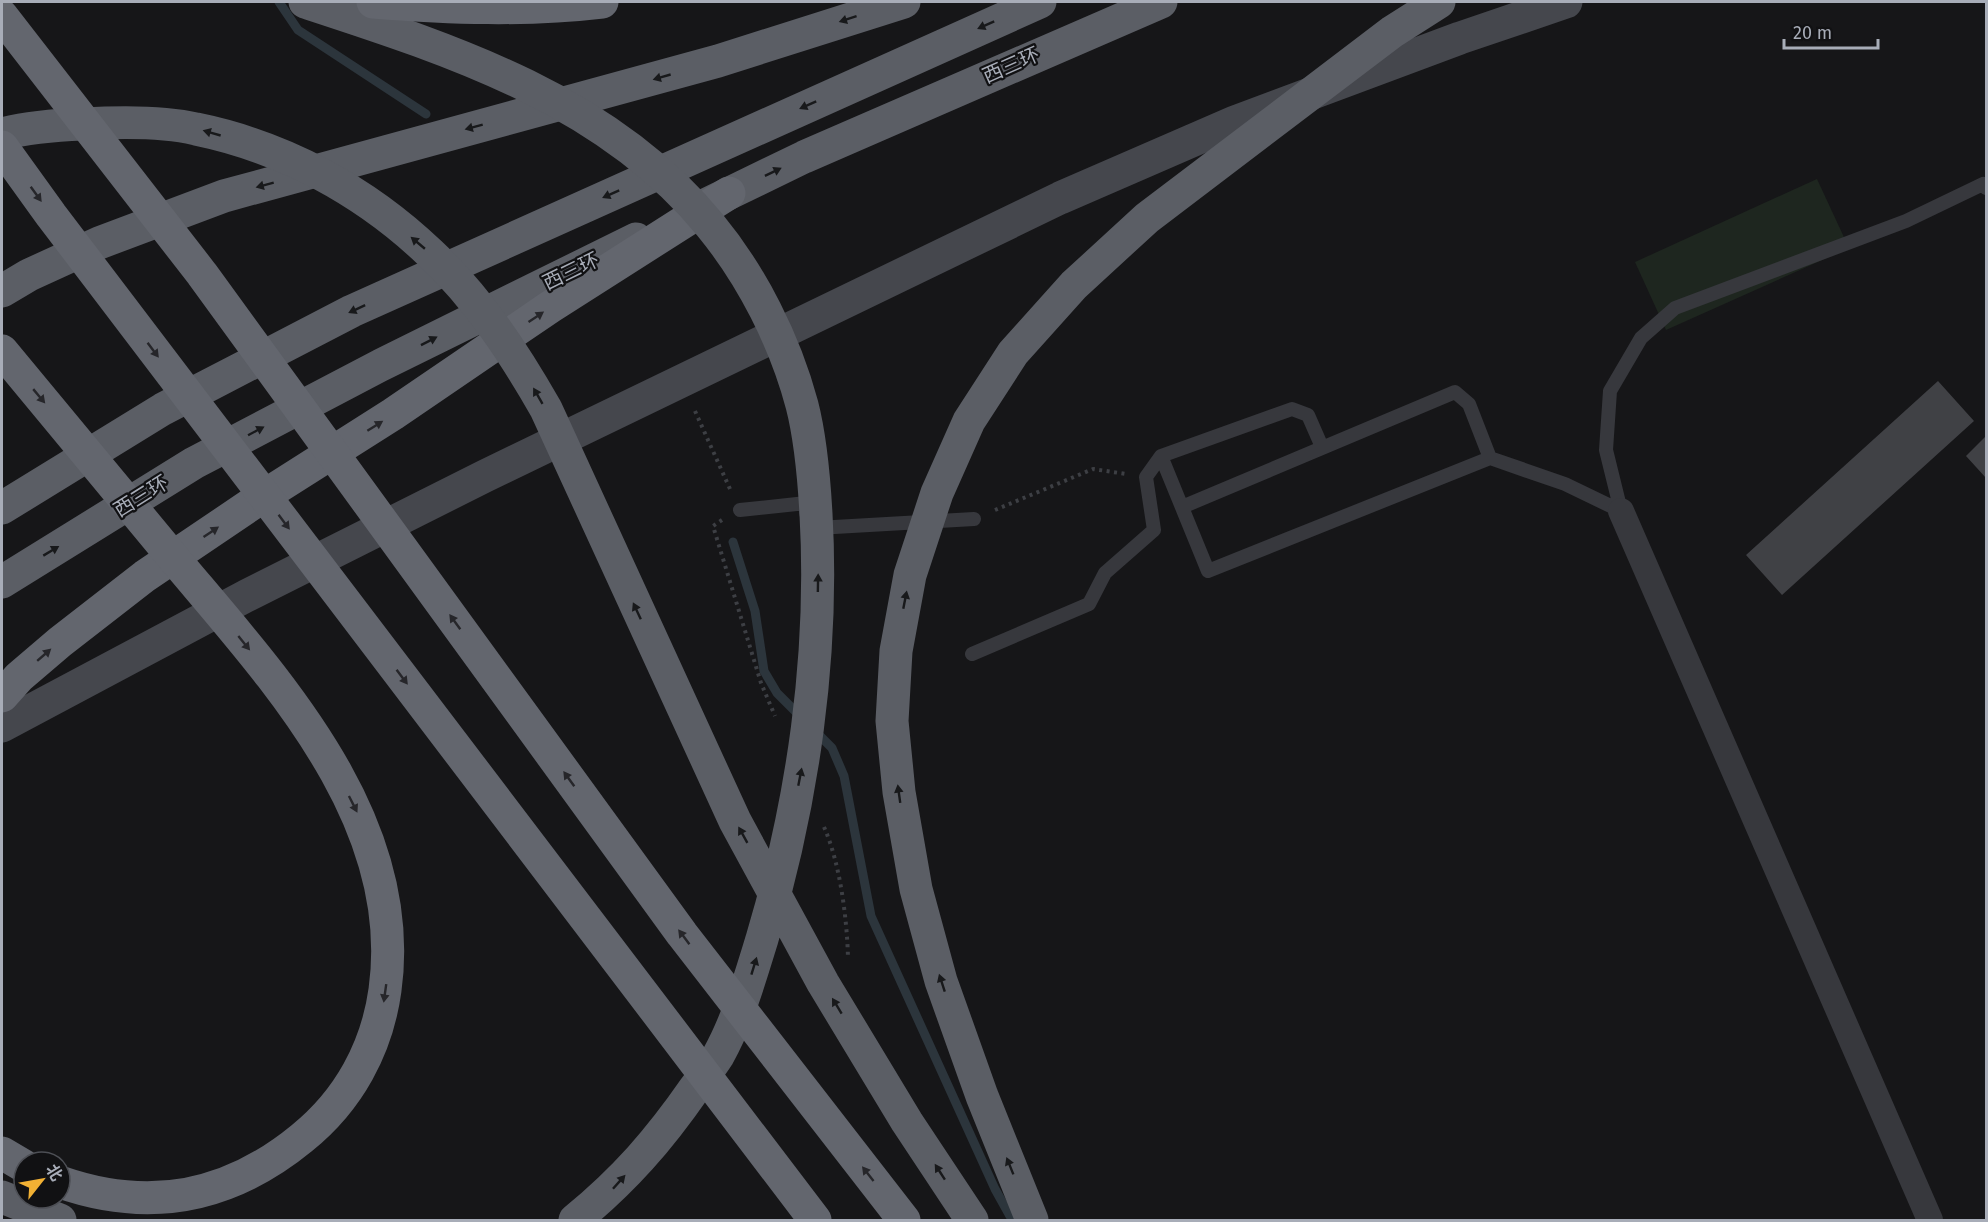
<svg xmlns="http://www.w3.org/2000/svg" width="1988" height="1222" font-family="'Fira Sans','Noto Sans SC',sans-serif">
	<style>
		.green { fill: #1e261f }
		.lines { fill: none; stroke-linecap: round; stroke-linejoin: round }
		.stream { stroke: #2c353c; stroke-width: 9 }
		.building { fill: #404145 }
		.path { stroke: #3d3f44; stroke-width: 4; stroke-dasharray: 3 4.5; stroke-linecap: butt }
		.service { stroke: #37383d; stroke-width: 14 }
		.minor { stroke: #37383d; stroke-width: 26 }
		.secondary { stroke: #45474d; stroke-width: 33 }
		.trunk { stroke: #5b5e65; stroke-width: 33 }
		.motorway { stroke: #63666e; stroke-width: 33 }
		.trunk-bridge { stroke: #5b5e65; stroke-width: 33 }
		.motorway-bridge { stroke: #63666e; stroke-width: 33 }
		.oneway { fill: #18191b }
		.oneway2 { fill: #26262a }
		.labels { text-anchor: middle; dominant-baseline: central; stroke-width: 4.5; stroke-linejoin: round; paint-order: stroke }
		.street-label { font-size: 20px; fill: #a8adb8; stroke: #111113 }
	</style>
	<rect width="100%" height="100%" fill="#161618"/>
	<!-- green -->
	<path class="green" d="M 1817,179 L 1849,248 L 1666,330 L 1635,262 Z"/>
	<g class="lines">
		<!-- stream -->
		<path class="stream" d="M 279,2 L 298,30 L 426,114
			M 733,542 L 755,611 L 764,671 L 777,693 L 801,717
			M 815,731 L 832,748 L 844,776 L 871,916 L 995,1189 L 1010,1216 L 1022,1220"/>
	</g>
	<!-- building -->
	<path class="building" d="M 1938,381 L 1974,421 L 1782,595 L 1746,555 Z
		M 1986,436 L 1986,478 L 1966,456 Z"/>
	<g class="lines">
		<!-- path -->
		<path class="path" d="M 695,411 L 730,489
			M 995,510 L 1093,469 L 1126,474
			M 722,520 L 713,526 L 761,683 L 775,716
			M 824,827 C 840,863 847,918 848,958"/>
		<!-- service -->
		<path class="service" d="M 1161,456 L 1208,571 L 1490,458 L 1565,484 L 1621,511
			M 1182,507 L 1455,392 L 1469,404 L 1490,458
			M 740,510 L 806,503 L 806,513
			M 1621,511 L 1606,450 L 1610,391 L 1641,338 L 1675,308 L 1906,221 L 1983,184 L 1986,188
			M 817,528 L 974,519
			M 972,654 L 1089,604 L 1105,573 L 1154,530 L 1146,477 L 1161,456 L 1292,409 L 1308,415 L 1322,447"/>
		<!-- minor -->
		<path class="minor" d="M 1621,511 L 1930,1220"/>
		<!-- secondary -->
		<path class="secondary" d="M 2,726 L 246,596 L 485,476 L 1060,198 L 1235,122 L 1460,38 L 1566,2"/>
		<!-- trunk -->
		<path class="trunk" d="M 703,206 L 804,157 L 1161,2
			M 2,291 L 29,275 L 99,243 L 224,196 L 718,61 L 904,2
			M 2,508 L 163,409 L 352,311 L 1040,2
			M 2,582 L 194,463 L 381,365 L 636,239
			M 2,1197 L 60,1220"/>
		<!-- motorway -->
		<path class="motorway" d="M 2,696 L 19,677 L 60,642 L 145,576 L 259,499 L 393,414 L 550,307 L 729,193
			M 2,1153 L 24,1166"/>
		<!-- trunk-bridge -->
		<path class="trunk-bridge" d="M 305,2 C 452,50 608,100 710,225 C 752,276 785,341 802,405 C 811,440 814,478 816,514 C 824,656 803,802 762,939 C 750,978 738,1020 718,1056 C 711,1067 703,1077 695,1088 C 659,1140 624,1180 575,1220
			M 2,134 C 29,127 55,125 83,124 C 117,122 162,121 196,129 C 284,147 365,191 430,253 C 478,298 514,353 546,409 L 735,821 L 823,983 L 907,1122 L 972,1220
			M 1032,1220 L 982,1096 L 941,981 L 916,889 L 899,792 L 892,721 L 896,651 L 910,575 L 937,493 L 969,421 L 1013,353 L 1074,285 L 1147,218 L 1392,32 L 1439,2"/>
		<!-- motorway-bridge -->
		<path class="motorway-bridge" d="M 373,2 C 449,8 526,11 602,2
			M 2,16 L 202,274 L 682,934 L 904,1220
			M 2,147 L 51,215 L 815,1220
			M 2,351 C 58,419 114,487 171,555 C 272,676 409,818 385,990 C 377,1048 349,1100 302,1138 C 229,1198 149,1213 60,1182"/>
	</g>
	<!-- one-way arrows -->
	<defs><path id="oneway-solid" d="M-6-.8H1V-3.2L6.5 0L1 3.2V.8H-6Z" transform="scale(1.5)"/></defs>
	<g class="oneway">
		<use href="#oneway-solid" transform="translate(848 19) rotate(162)"/>
		<use href="#oneway-solid" transform="translate(986 25) rotate(156)"/>
		<use href="#oneway-solid" transform="translate(662 77) rotate(164)"/>
		<use href="#oneway-solid" transform="translate(808 105) rotate(156)"/>
		<use href="#oneway-solid" transform="translate(474 127) rotate(165)"/>
		<use href="#oneway-solid" transform="translate(212 133) rotate(-164)"/>
		<use href="#oneway-solid" transform="translate(773 172) rotate(-26)"/>
		<use href="#oneway-solid" transform="translate(265 185) rotate(165)"/>
		<use href="#oneway-solid" transform="translate(611 194) rotate(156)"/>
		<use href="#oneway-solid" transform="translate(418 243) rotate(-140)"/>
		<use href="#oneway-solid" transform="translate(357 309) rotate(155)"/>
		<use href="#oneway-solid" transform="translate(429 341) rotate(-27)"/>
		<use href="#oneway-solid" transform="translate(538 396) rotate(-120)"/>
		<use href="#oneway-solid" transform="translate(256 431) rotate(-28)"/>
		<use href="#oneway-solid" transform="translate(51 551) rotate(-31)"/>
		<use href="#oneway-solid" transform="translate(818 583) rotate(-89)"/>
		<use href="#oneway-solid" transform="translate(905 600) rotate(-79)"/>
		<use href="#oneway-solid" transform="translate(637 611) rotate(-115)"/>
		<use href="#oneway-solid" transform="translate(800 777) rotate(-79)"/>
		<use href="#oneway-solid" transform="translate(899 794) rotate(-98)"/>
		<use href="#oneway-solid" transform="translate(743 835) rotate(-119)"/>
		<use href="#oneway-solid" transform="translate(754 966) rotate(-73)"/>
		<use href="#oneway-solid" transform="translate(942 983) rotate(-108)"/>
		<use href="#oneway-solid" transform="translate(837 1006) rotate(-121)"/>
		<use href="#oneway-solid" transform="translate(1010 1166) rotate(-112)"/>
		<use href="#oneway-solid" transform="translate(940 1172) rotate(-123)"/>
		<use href="#oneway-solid" transform="translate(619 1182) rotate(-48)"/>
	</g>
	<g class="oneway2">
		<use href="#oneway-solid" transform="translate(36 194) rotate(54)"/>
		<use href="#oneway-solid" transform="translate(536 317) rotate(-34)"/>
		<use href="#oneway-solid" transform="translate(153 350) rotate(53)"/>
		<use href="#oneway-solid" transform="translate(39 396) rotate(50)"/>
		<use href="#oneway-solid" transform="translate(375 426) rotate(-32)"/>
		<use href="#oneway-solid" transform="translate(284 522) rotate(53)"/>
		<use href="#oneway-solid" transform="translate(211 532) rotate(-34)"/>
		<use href="#oneway-solid" transform="translate(455 622) rotate(-126)"/>
		<use href="#oneway-solid" transform="translate(244 643) rotate(51)"/>
		<use href="#oneway-solid" transform="translate(44 655) rotate(-41)"/>
		<use href="#oneway-solid" transform="translate(402 677) rotate(53)"/>
		<use href="#oneway-solid" transform="translate(569 779) rotate(-126)"/>
		<use href="#oneway-solid" transform="translate(353 804) rotate(63)"/>
		<use href="#oneway-solid" transform="translate(684 937) rotate(-127)"/>
		<use href="#oneway-solid" transform="translate(385 993) rotate(98)"/>
		<use href="#oneway-solid" transform="translate(868 1174) rotate(-128)"/>
	</g>
	<g class="labels">
		<!-- street labels -->
		<g class="street-label">
			<text transform="translate(1011 65) rotate(-24)">西三环</text>
			<text transform="translate(571 271) rotate(-26)">西三环</text>
			<text transform="translate(141 496) rotate(-32)">西三环</text>
		</g>
	</g>
	<!-- border -->
	<rect width="1988" height="1222" fill="none" stroke="#a8adb8" stroke-width="6"/>
	<!-- north arrow -->
	<g transform="translate(42 1180) rotate(59)"><circle r="28" fill="#111113" stroke="#4d4f55" stroke-width="1.5"/>
	<path d="M0-4.5L10 22L0 15L-10 22Z" fill="#f2b134"/>
	<text y="-9" font-size="16" font-weight="bold" text-anchor="middle" fill="#a8adb8">北</text>
	</g>
	<!-- scale -->
	<path d="M1784 39v9h94v-9" fill="none" stroke="#a8adb8" stroke-width="3"/>
	<text x="1793" y="39" font-size="18" fill="#a8adb8" stroke="#111113" stroke-width="4.5" paint-order="stroke">20 m</text>
</svg>
